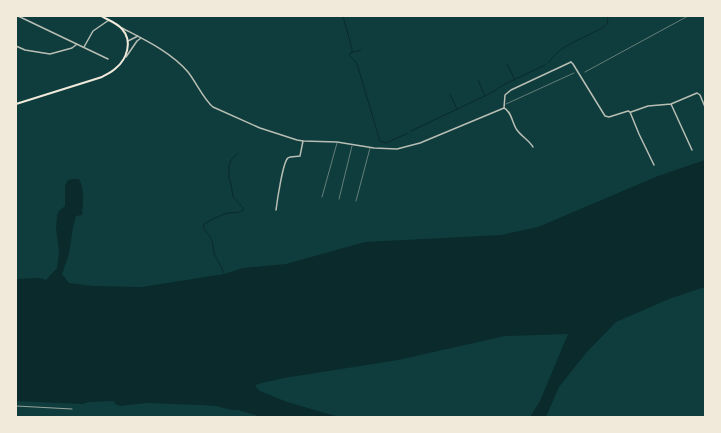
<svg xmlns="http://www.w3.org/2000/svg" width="721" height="433" font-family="Rubik,sans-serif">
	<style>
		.water { fill: #0a2a2b }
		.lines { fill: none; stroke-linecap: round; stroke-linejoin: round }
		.stream { stroke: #0a2a2b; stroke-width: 1 }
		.service { stroke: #b8beb3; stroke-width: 0.5 }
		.minor { stroke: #b8beb3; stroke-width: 1.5 }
		.tertiary { stroke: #b8beb3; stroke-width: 1.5 }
		.secondary { stroke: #f1e9da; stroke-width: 2 }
		.rail { stroke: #97a49c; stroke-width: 1 }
	</style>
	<rect width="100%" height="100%" fill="#0f3d3e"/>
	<!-- water -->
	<path class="water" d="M 705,160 L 705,287 L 669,299 L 616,322 L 586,353 L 559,387 L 546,417 L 530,417 L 540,401 L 568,334 L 505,336 L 398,360 L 284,378 L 262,383 L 256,385 L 256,387 L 260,391 L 287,402 L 339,417 L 262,417 L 238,410 L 232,410 L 216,406 L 201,405 L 147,403 L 120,406 L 115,404 L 114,401 L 89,402 L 83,404 L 16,401 L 16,279 L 39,278 L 46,280 L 57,268 L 59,252 L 56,228 L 57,215 L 60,210 L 65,206 L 65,186 L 68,180 L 73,179 L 79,179 C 85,190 83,203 82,215 L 76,216 L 73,227 L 69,254 L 62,274 L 69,283 L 93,286 L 142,287 L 224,274 L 243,268 L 286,264 L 365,242 L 501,235 L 538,227 L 658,176 Z"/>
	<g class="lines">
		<!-- stream -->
		<path class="stream" d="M 343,16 L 352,49 L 352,52
			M 361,50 L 350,53 L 349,55 L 354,60 L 357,64 L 380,141 L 382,142 L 386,143 L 408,133
			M 548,63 C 563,42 585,39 605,26 L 607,24 L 608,20 L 606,16
			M 507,64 L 515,80
			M 478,80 L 485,96
			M 450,94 L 457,109
			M 411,131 L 491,93 L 505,84 L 545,65
			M 224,273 L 214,253 L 212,240 L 203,227 L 204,224 C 211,220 218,216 225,214 C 233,211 239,215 244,209 L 233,197 L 231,184 L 229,179 L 229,165 L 231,160 L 238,153"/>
		<!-- service -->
		<path class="service" d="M 585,72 L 688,16
			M 506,104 L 574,73
			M 322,197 L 337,143
			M 339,199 L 352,146
			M 356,201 L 370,148"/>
		<!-- minor -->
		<path class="minor" d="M 18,16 L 108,59
			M 16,46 L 25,50 L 50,54 L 72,48 L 77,44
			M 84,47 L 93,31 L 109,20
			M 571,62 L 573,64 L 605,116 L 609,117 L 628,111 L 630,112 L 639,134 L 654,165
			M 671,104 L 692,150
			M 504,108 C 512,112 512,123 517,130 C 522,137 529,140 533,147
			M 631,112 L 648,106 L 671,104 L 697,93 L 700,95 L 705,107
			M 276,210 C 277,202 283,161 288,158 C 291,156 297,157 300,156 L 303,141"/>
		<!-- tertiary -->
		<path class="tertiary" d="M 122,28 C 145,40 171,52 188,72 C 196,82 204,100 213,107 L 260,128 L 297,140 L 303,141 L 337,142 L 374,148 L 397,149 L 420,143 L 504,108 L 505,95 L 511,90 L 571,62
			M 128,41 L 138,36
			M 126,57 L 137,41 L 141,38"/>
		<!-- secondary -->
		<path class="secondary" d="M 16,104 L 102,77 C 107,74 112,72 116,68 C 127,59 133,41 122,29 C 117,23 108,20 101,16"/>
		<!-- rail -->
		<path class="rail" d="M 16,406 L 72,409"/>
	</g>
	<!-- border -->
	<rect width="721" height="433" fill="none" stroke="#f1e9da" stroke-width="34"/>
</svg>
